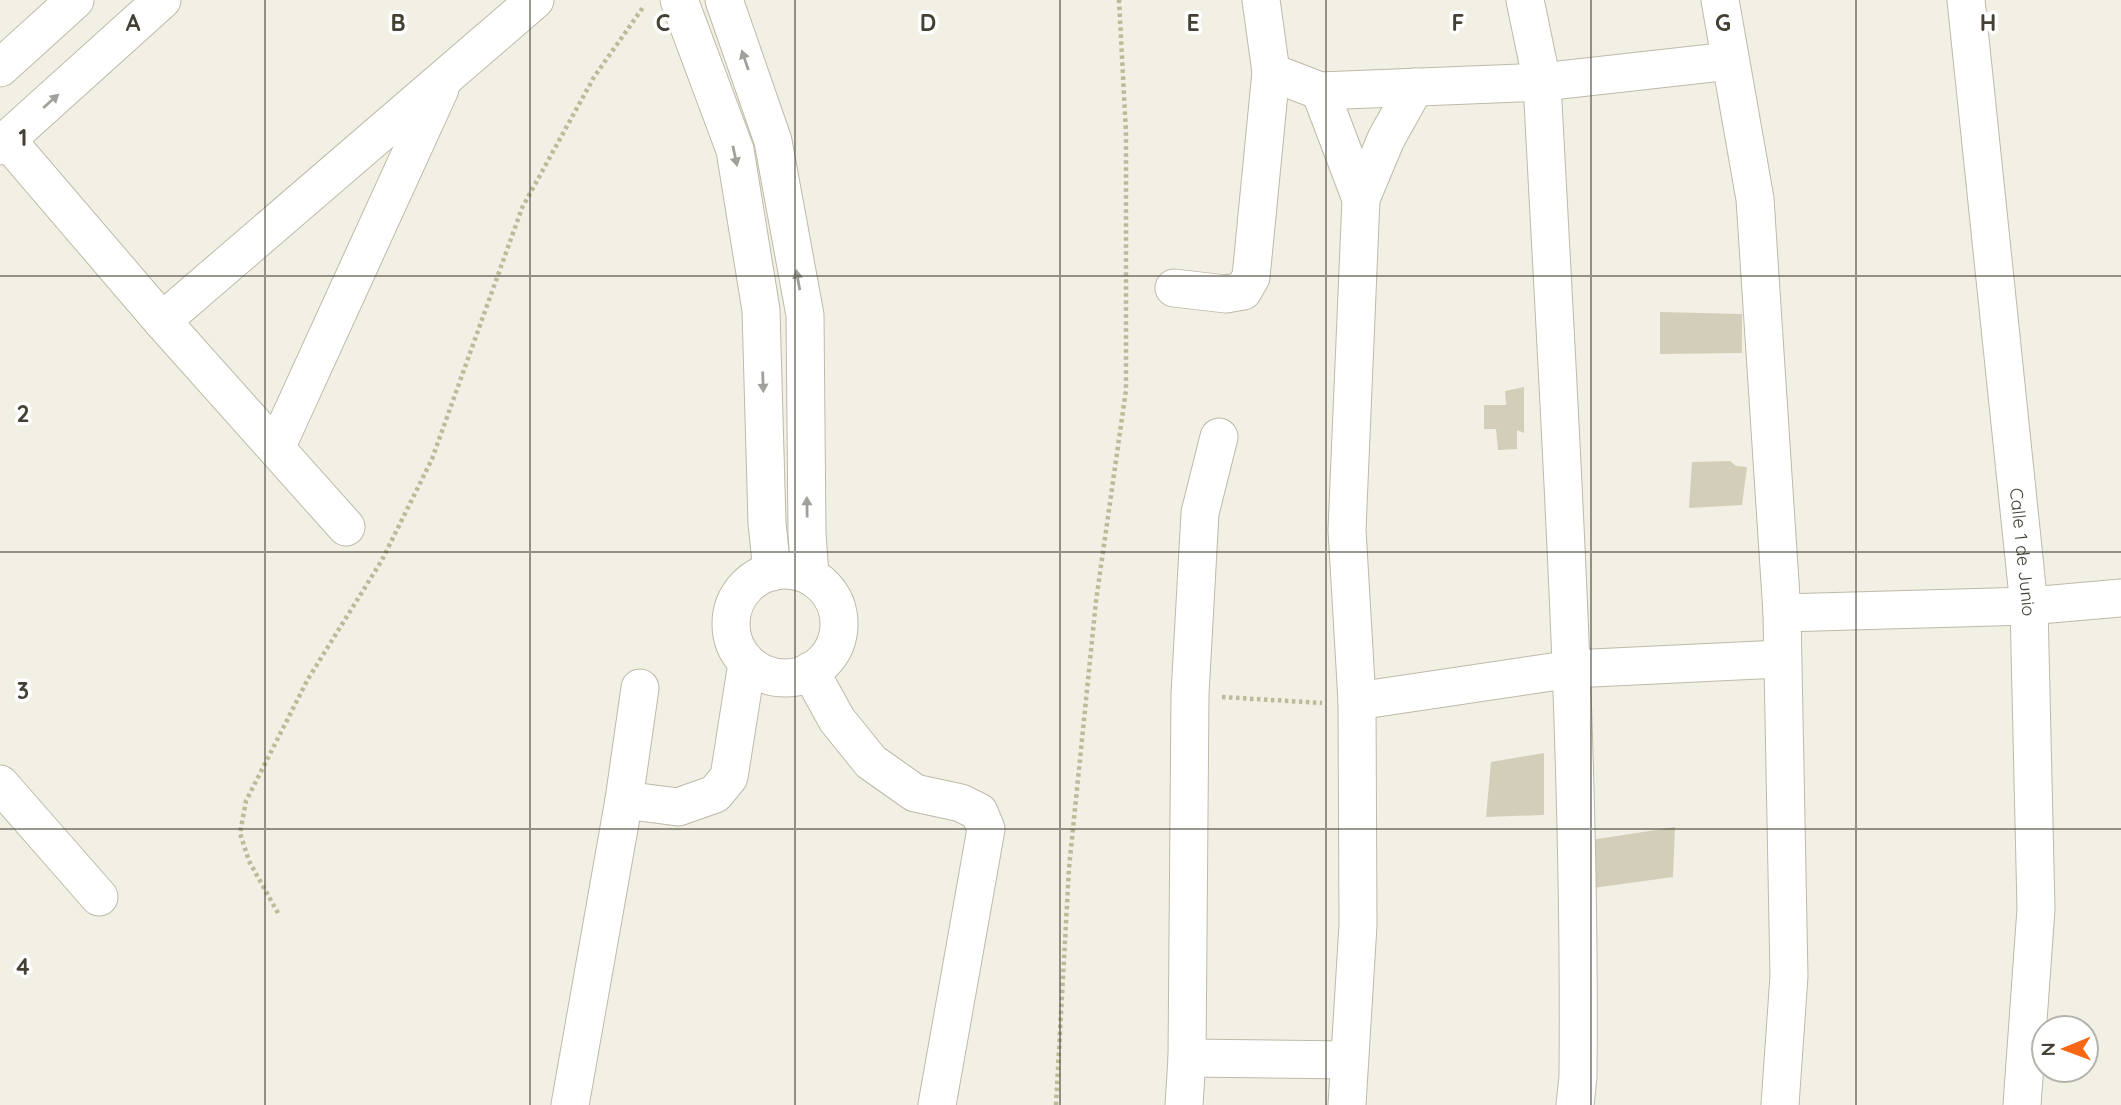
<svg xmlns="http://www.w3.org/2000/svg" width="2121" height="1105" font-family="Quicksand,sans-serif">
	<style>
		.building { fill: #d3ceb9 }
		.lines { fill: none; stroke-linecap: round; stroke-linejoin: round }
		.street-casing { stroke: #bdbaa7; stroke-width: 39 }
		.path { stroke: #beb998; stroke-width: 4.5; stroke-dasharray: 3.5 3.5; stroke-linecap: butt }
		.street { stroke: #fff; stroke-width: 37 }
		.oneway { fill: #a2a09a }
		.grid { fill: none; stroke: #444134; stroke-width: 2; stroke-opacity: 0.55 }
		.labels { text-anchor: middle; dominant-baseline: central; stroke-width: 7; stroke-linejoin: round; paint-order: stroke }
		.street-label { font-size: 18px; fill: #444134; stroke: #fff }
		.grid-label { font-size: 23px; text-anchor: middle; font-weight: bold; fill: #444134; stroke: #fff; stroke-width: 7; stroke-linejoin: round; paint-order: stroke }
	</style>
	<rect width="100%" height="100%" fill="#f2f0e4"/>
	<!-- building -->
	<path class="building" d="M 1660,312 L 1742,314 L 1742,353 L 1660,354 Z
		M 1524,387 L 1524,433 L 1517,430 L 1517,449 L 1498,450 L 1496,429 L 1484,429 L 1484,405 L 1506,405 L 1505,391 Z
		M 1730,461 L 1736,466 L 1747,467 L 1742,505 L 1689,508 L 1692,462 Z
		M 1544,753 L 1544,815 L 1486,817 L 1491,762 Z
		M 1675,827 L 1673,877 L 1593,888 L 1591,840 Z"/>
	<g class="lines">
		<defs>
			<g id="street">
				<path d="M 679,0 L 735,150 L 761,310 L 767,523 L 772,572"/>
				<path d="M 724,0 L 773,141 L 805,315 L 807,533 L 810,576"/>
				<path d="M 1525,0 L 1542,82 C 1559,413 1581,745 1578,1077 L 1575,1105"/>
				<path d="M 1720,0 L 1755,199 L 1782,613 L 1789,976 L 1780,1105"/>
				<path id="s1" d="M 1966,0 L 2029,606 L 2036,909 L 2022,1105"/>
				<path d="M 0,68 L 75,0"/>
				<path d="M 1271,72 L 1320,91 L 1542,82 L 1730,61"/>
				<path d="M 1320,91 L 1361,199 L 1347,530 L 1357,701 L 1358,925 L 1347,1105"/>
				<path d="M 7,140 L 162,321 L 346,527"/>
				<path d="M 0,146 L 162,0"/>
				<path d="M 1361,199 L 1386,139 L 1415,87"/>
				<path d="M 1174,288 L 1226,294 L 1243,291 L 1251,277 L 1271,72 L 1261,0"/>
				<path d="M 162,321 L 535,0"/>
				<path d="M 276,448 L 440,89"/>
				<circle cx="785" cy="624" r="54"/>
				<path d="M 1782,613 L 2029,606 L 2121,598"/>
				<path d="M 810,671 L 837,720 L 871,762 L 915,793 L 961,803 L 979,812 L 986,829 L 937,1105"/>
				<path d="M 1357,701 L 1572,669 L 1782,659"/>
				<path d="M 0,784 L 99,897"/>
				<path d="M 624,800 L 678,807 L 715,794 L 729,777 L 747,663"/>
				<path d="M 1187,1058 L 1348,1060"/>
				<path d="M 570,1105 L 624,800 L 640,688"/>
				<path d="M 1184,1105 L 1187,1058 L 1190,694 L 1200,513 L 1219,437"/>
			</g>
		</defs>
		<!-- street casing -->
		<use href="#street" class="street-casing"/>
		<!-- path -->
		<path class="path" d="M 1222,697 L 1322,703
			M 278,913 L 249,861 L 240,833 L 246,801 L 308,679 L 382,560 L 432,459 L 522,208 L 594,77 L 644,6
			M 1056,1105 L 1069,868 L 1096,601 L 1126,390 L 1126,133 L 1119,0"/>
		<!-- street -->
		<use href="#street" class="street"/>
	</g>
	<!-- one-way arrows -->
	<defs><path id="oneway-solid" d="M-6-.8H1V-3.2L6.5 0L1 3.2V.8H-6Z" transform="scale(1.75)"/></defs>
	<g class="oneway">
		<use href="#oneway-solid" transform="translate(745 60) rotate(-109)"/>
		<use href="#oneway-solid" transform="translate(51 101) rotate(-42)"/>
		<use href="#oneway-solid" transform="translate(735 156) rotate(78)"/>
		<use href="#oneway-solid" transform="translate(798 280) rotate(-100)"/>
		<use href="#oneway-solid" transform="translate(763 382) rotate(88)"/>
		<use href="#oneway-solid" transform="translate(807 507) rotate(-91)"/>
	</g>
	<!-- grid -->
	<path class="grid" d="M 265,0 L 265,1105M 530,0 L 530,1105M 795,0 L 795,1105M 1060,0 L 1060,1105M 1326,0 L 1326,1105M 1591,0 L 1591,1105M 1856,0 L 1856,1105M 0,276 L 2121,276M 0,552 L 2121,552M 0,829 L 2121,829"/>
	<g class="labels">
		<!-- street labels -->
		<g class="street-label">
			<text stroke="none"><textPath href="#s1" startOffset="555">Calle 1 de Junio</textPath></text>
		</g>
	</g>
	<g class="grid-label">
		<text x="133" y="31">A</text>
		<text x="398" y="31">B</text>
		<text x="663" y="31">C</text>
		<text x="928" y="31">D</text>
		<text x="1193" y="31">E</text>
		<text x="1458" y="31">F</text>
		<text x="1723" y="31">G</text>
		<text x="1988" y="31">H</text>
		<text x="23" y="146">1</text>
		<text x="23" y="422">2</text>
		<text x="23" y="699">3</text>
		<text x="23" y="975">4</text>
	</g>
	<!-- north arrow -->
	<g transform="translate(2065 1049) rotate(269)"><circle r="33" fill="#ffffff" stroke="#b4b3ae" stroke-width="2"/>
	<path d="M0-5L12 26L0 18L-12 26Z" fill="#f76716"/>
	<text y="-10" font-size="19" font-weight="bold" text-anchor="middle" fill="#444134">N</text>
	</g>
</svg>
